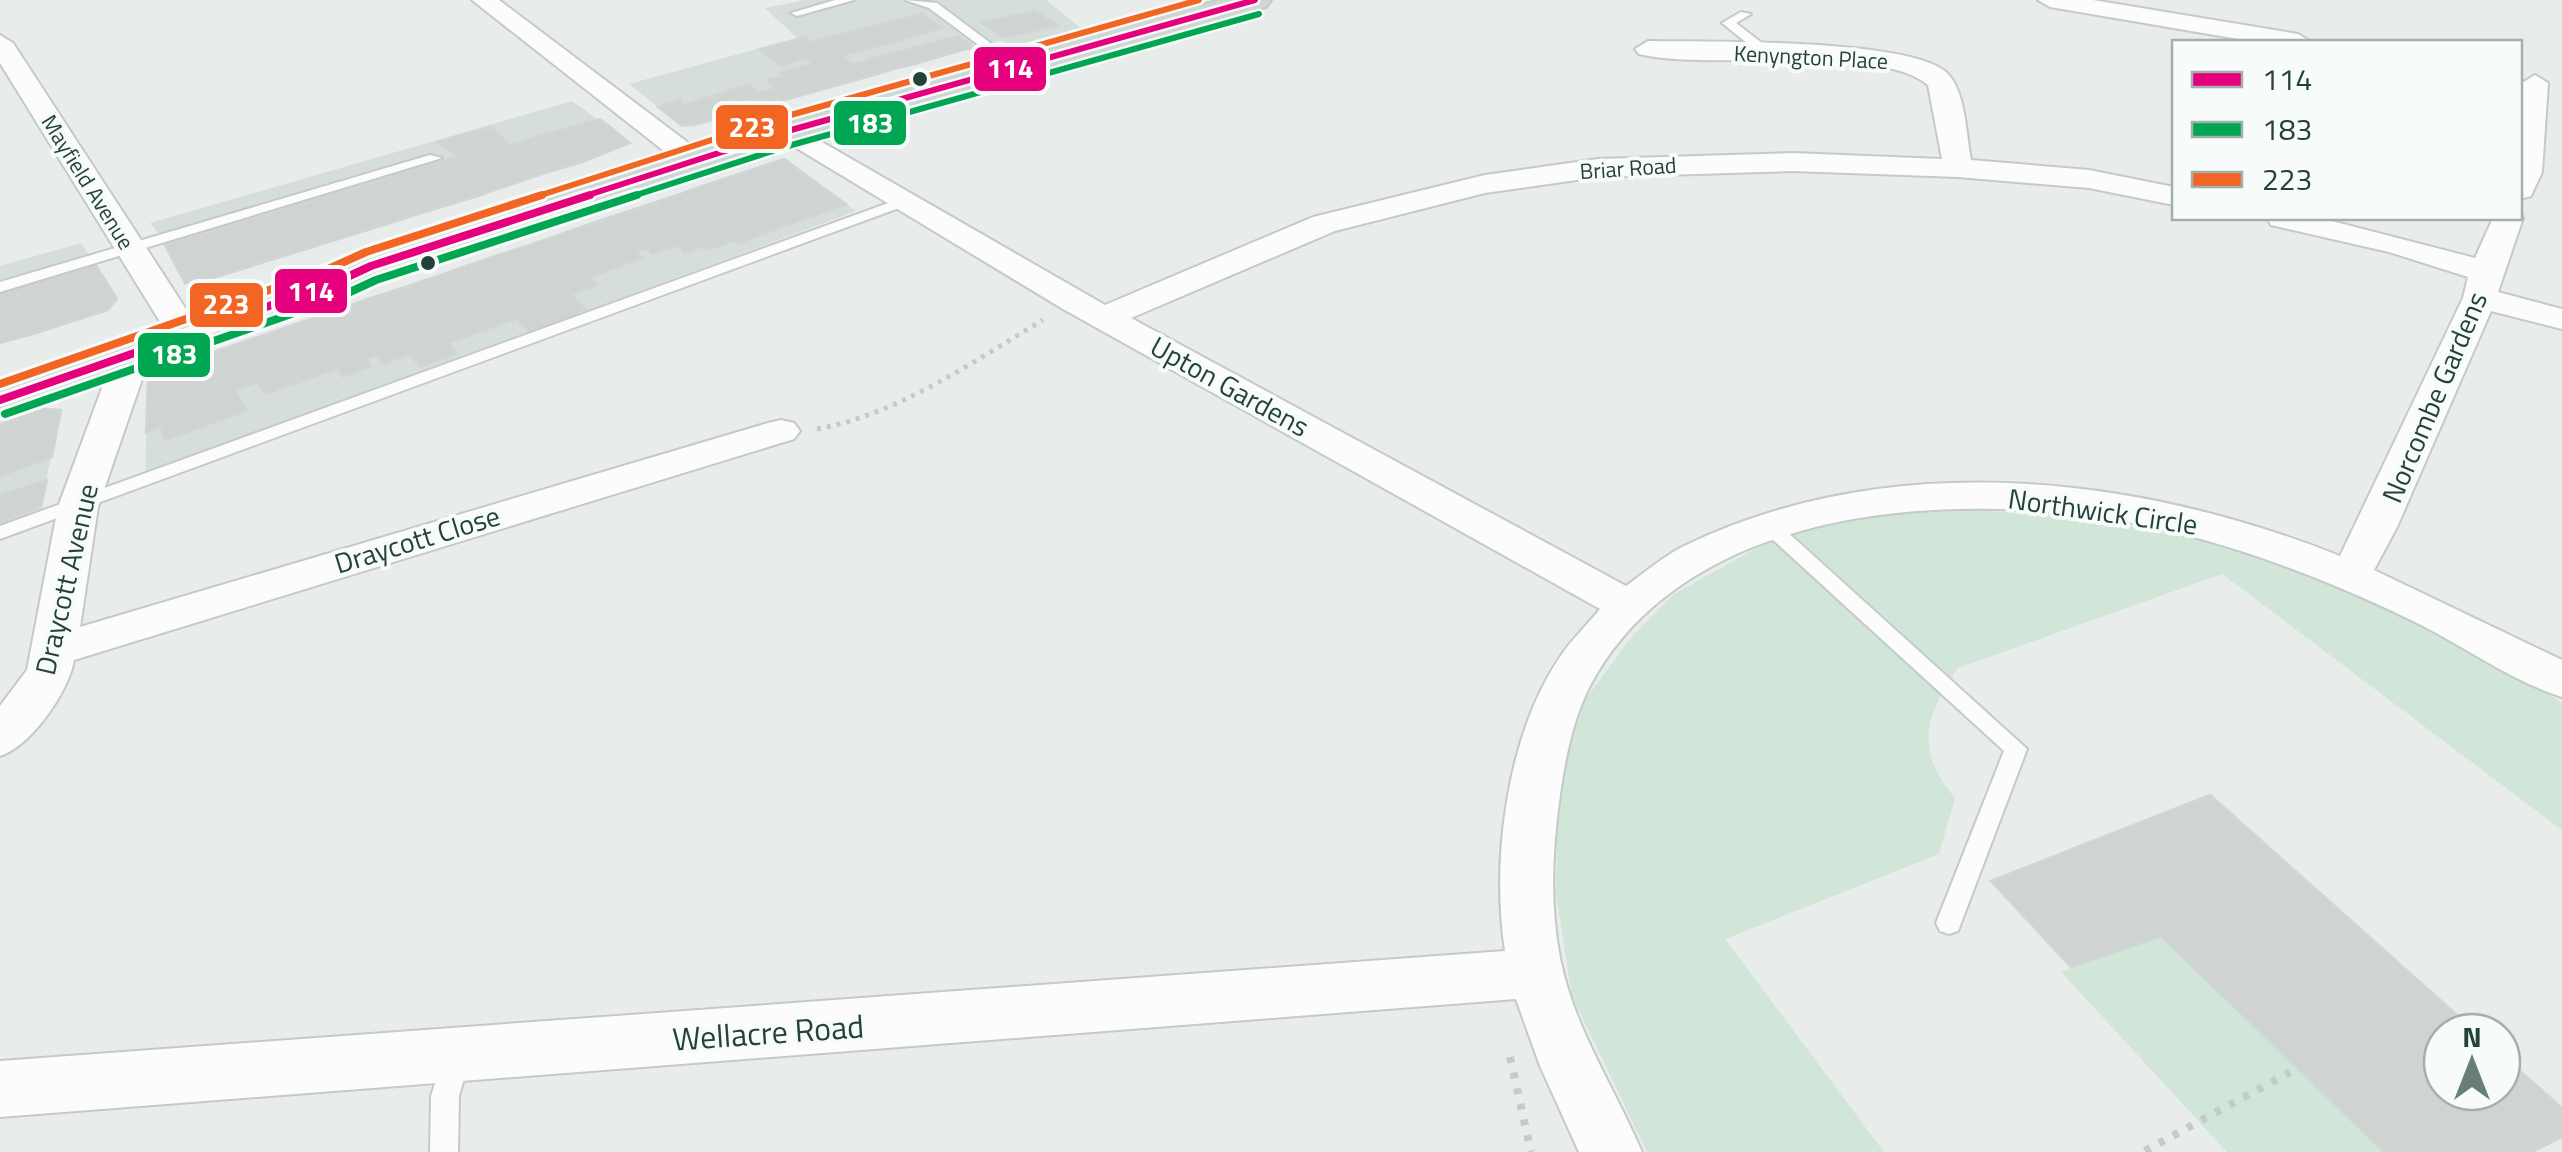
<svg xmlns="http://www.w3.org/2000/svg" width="2562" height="1152" font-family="'Titillium Web',sans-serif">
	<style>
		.built { fill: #d6dedb }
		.green { fill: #d1e6d8 }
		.building { fill: #cfd4d2; stroke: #d1d6d4; stroke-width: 2.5 }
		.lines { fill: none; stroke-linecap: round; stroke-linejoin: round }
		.lane-casing { stroke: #c5cac8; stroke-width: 4 }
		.street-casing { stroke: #c5cac8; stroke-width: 4 }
		.primary-casing { stroke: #c3ccc9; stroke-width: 4 }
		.path-far1 { stroke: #c3ccca; stroke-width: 5; stroke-dasharray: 4 6; stroke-linecap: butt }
		.path { stroke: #c3ccca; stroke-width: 8; stroke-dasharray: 6 10; stroke-linecap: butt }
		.lane { fill: #fcfcfc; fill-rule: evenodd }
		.street { fill: #fcfcfc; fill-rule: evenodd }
		.primary { fill: #cfd7d5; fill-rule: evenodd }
		.bus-1-far1-casing { stroke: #f7fbf9; stroke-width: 11 }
		.bus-1-casing { stroke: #f7fbf9; stroke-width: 14 }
		.bus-2-far1-casing { stroke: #f7fbf9; stroke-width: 11 }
		.bus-2-casing { stroke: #f7fbf9; stroke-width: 14 }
		.bus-3-far1-casing { stroke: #f7fbf9; stroke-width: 11 }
		.bus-3-casing { stroke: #f7fbf9; stroke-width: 14 }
		.bus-1-far1 { stroke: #e5007d; stroke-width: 6 }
		.bus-1 { stroke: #e5007d; stroke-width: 8 }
		.bus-2-far1 { stroke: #00a651; stroke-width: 6 }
		.bus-2 { stroke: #00a651; stroke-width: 8 }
		.bus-3-far1 { stroke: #f26522; stroke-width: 6 }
		.bus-3 { stroke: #f26522; stroke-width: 8 }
		.bus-dot { fill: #24423a; stroke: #f7fbf9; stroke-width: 4 }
		.labels { text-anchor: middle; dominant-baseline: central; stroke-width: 8; stroke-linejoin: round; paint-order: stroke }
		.far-street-label { font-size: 22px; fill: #24423a; stroke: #f7fbf9 }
		.street-label { font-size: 28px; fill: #24423a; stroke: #f7fbf9 }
		.near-street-label { font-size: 32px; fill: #24423a; stroke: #f7fbf9 }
		.line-badge { stroke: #f7fbf9; stroke-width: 4 }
		.badge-label { font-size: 28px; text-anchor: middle; font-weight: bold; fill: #fff }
	</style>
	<rect width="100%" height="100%" fill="#e8edeb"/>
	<!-- built -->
	<path class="built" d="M 805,0 L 1046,0 L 1082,29 L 1013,48 L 1001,41 L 975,47 L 693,127 L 682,126 L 629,84 L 797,38 L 765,8 Z
		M 572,101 L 630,143 L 475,197 L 200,282 L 150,223 Z
		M 784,159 L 856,211 L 145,475 L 148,378 L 156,372 Z
		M 81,243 L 117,299 L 108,310 L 0,343 L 0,266 Z
		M 44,409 L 61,410 L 37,522 L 0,535 L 0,424 Z"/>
	<!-- green -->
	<path class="green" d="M 1963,510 C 2066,514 2164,526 2263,555 C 2319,571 2371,598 2423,624 C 2472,648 2518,671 2562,703 L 2562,830 L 2222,574 L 1958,668 C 1925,716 1914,750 1955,798 L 1939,854 L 1725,939 L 1884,1152 L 1647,1152 L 1572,996 L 1556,895 L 1558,785 L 1585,700 L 1632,636 L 1674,594 L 1755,549 L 1793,532 L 1869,513 Z
		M 2161,936 L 2384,1152 L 2227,1152 L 2061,972 Z"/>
	<!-- building -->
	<path class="building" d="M 1035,11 L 1057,25 L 1003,38 L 982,23 Z
		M 921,14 L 942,28 L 842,56 L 867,77 L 806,94 L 779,73 L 812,64 L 806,58 L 781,66 L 760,49 L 806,37 L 811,42 Z
		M 958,36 L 973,46 L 975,47 L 955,52 L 938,41 Z
		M 938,41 L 955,52 L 935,58 L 919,46 Z
		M 919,46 L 935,58 L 915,64 L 899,52 Z
		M 899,52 L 915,64 L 894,69 L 878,57 Z
		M 878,57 L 894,69 L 867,77 L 851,65 Z
		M 783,76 L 806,94 L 781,101 L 768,91 L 776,88 L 767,80 Z
		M 749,85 L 759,93 L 768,91 L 781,101 L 758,108 L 735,89 Z
		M 735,89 L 758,108 L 734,115 L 715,95 Z
		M 712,96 L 734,115 L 682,126 L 658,107 L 680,100 L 684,105 Z
		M 600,119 L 630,143 L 582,162 L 549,133 Z
		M 491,127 L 510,145 L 542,174 L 501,188 L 438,142 Z
		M 549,133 L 582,162 L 562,168 L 529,139 Z
		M 529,139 L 562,168 L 542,174 L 510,145 Z
		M 455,157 L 501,188 L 475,197 L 437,163 Z
		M 784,159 L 846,204 L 784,226 L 724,179 Z
		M 437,163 L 475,197 L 415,215 L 386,178 Z
		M 386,178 L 415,215 L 384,225 L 352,189 Z
		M 724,179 L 784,226 L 763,234 L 703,186 Z
		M 703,186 L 763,234 L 738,243 L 680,194 Z
		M 352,189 L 384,225 L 358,233 L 324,197 Z
		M 680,194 L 736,240 L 708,250 L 653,203 Z
		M 324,197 L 358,233 L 200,282 L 185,283 L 165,245 Z
		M 653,203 L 703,246 L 685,253 L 677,245 L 668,249 L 626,212 Z
		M 626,212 L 668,249 L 652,254 L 646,248 L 635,252 L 601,220 Z
		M 601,220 L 635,252 L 642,258 L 617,267 L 576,229 Z
		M 576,229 L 617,267 L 590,277 L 550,238 Z
		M 550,238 L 590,277 L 598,285 L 571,294 L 524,247 Z
		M 524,247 L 571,294 L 587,311 L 560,321 L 498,255 Z
		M 498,255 L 560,321 L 529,332 L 469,265 Z
		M 95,264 L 117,299 L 108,310 L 33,334 L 15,288 Z
		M 469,265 L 517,318 L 482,331 L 435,277 Z
		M 435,277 L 482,331 L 448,343 L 402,288 Z
		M 15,288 L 33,334 L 0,343 L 0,293 Z
		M 402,288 L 448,343 L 457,354 L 420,367 L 368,299 Z
		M 368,299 L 410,354 L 383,364 L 376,355 L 366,359 L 331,312 Z
		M 331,312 L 371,366 L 343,377 L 338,368 L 299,382 L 267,334 Z
		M 267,334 L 299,382 L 265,394 L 234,345 Z
		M 234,345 L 257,382 L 235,390 L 247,410 L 218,421 L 184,362 Z
		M 184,362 L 218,421 L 165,440 L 160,426 L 146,432 L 148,378 Z
		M 44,409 L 61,410 L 52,457 L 0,476 L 0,424 Z
		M 47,480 L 41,507 L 0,522 L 0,495 Z
		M 2210,795 L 2476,1032 L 2442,1032 L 2442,1092 L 2502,1092 L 2502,1055 L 2562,1108 L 2562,1137 L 2532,1152 L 2384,1152 L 2161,936 L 2071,967 L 1991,881 Z"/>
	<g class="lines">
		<defs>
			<path id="lane" d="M 835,0 L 854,0 L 797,16 L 791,13 Z
				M 905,0 L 937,3 L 1021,66 L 1011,69 L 929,8 Z
				M 1741,12 L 1751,14 L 1736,23 L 1771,50 L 1771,56 L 1763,56 L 1722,23 Z
				M 430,155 L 442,158 L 0,292 L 0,282 Z
				M 902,198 L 907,199 L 907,205 L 0,539 L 0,526 Z
				M 1767,518 L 1774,520 L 2027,749 L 1958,931 L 1949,934 L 1940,931 L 1936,923 L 2004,751 L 1760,528 L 1757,524 Z
				M 456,1045 L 466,1049 L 470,1058 L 459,1096 L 458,1152 L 430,1152 L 431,1096 L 446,1049 Z"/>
			<path id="street" d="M 472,0 L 499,0 L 703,154 L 708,160 L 703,166 L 683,166 Z
				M 2038,0 L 2093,0 L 2298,34 L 2311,42 L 2256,42 L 2050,7 Z
				M 0,35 L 13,43 L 193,320 L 188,327 L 176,330 L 164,327 L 159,320 L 0,63 Z
				M 1648,41 C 1706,42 1907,38 1946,72 C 1966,90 1966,135 1971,160 L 2089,170 L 2174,187 L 2174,205 L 2089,188 L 1958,177 L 1793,171 L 1598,177 L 1485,193 L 1335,231 L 1131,318 L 1626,586 C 1644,573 1663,557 1682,547 C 1887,447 2134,474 2340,556 L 2463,298 L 2468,277 L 2389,252 L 2271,225 L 2267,218 L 2320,218 L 2475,258 L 2493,218 L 2520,218 L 2520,212 L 2523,218 L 2498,292 L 2562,309 L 2562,329 L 2491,311 L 2397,527 L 2374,570 L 2562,660 L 2562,697 C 2514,682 2468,649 2423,626 C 2344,587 2260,553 2174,532 C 1993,488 1704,492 1596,675 C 1573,714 1565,758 1559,802 C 1552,854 1550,906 1560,958 C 1574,1028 1614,1087 1642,1152 L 1579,1152 L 1540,1066 L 1516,999 L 0,1117 L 0,1061 L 1505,951 C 1491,859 1507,735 1560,657 C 1571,640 1587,625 1600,609 L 1063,309 L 770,132 L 774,126 L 794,126 L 1105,305 L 1313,217 L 1485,175 L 1598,159 L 1793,153 L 1942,159 L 1928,85 C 1878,43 1705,71 1639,54 L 1635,49 Z
				M 2535,75 L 2548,83 L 2542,172 L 2531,196 L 2520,199 L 2522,83 Z
				M 133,342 L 145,346 L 151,353 L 98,507 L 80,627 L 768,423 L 781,420 L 794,423 L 800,431 L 794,439 L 74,660 C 69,692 30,747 0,756 L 0,706 L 27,670 L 58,507 L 115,353 L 121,346 Z"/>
			<path id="primary" d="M 1220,0 L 1271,0 L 1266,7 L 797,140 L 386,275 L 347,293 L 0,414 L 0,384 L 317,275 L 356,257 L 771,124 Z"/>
		</defs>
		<!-- lane casing -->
		<use href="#lane" class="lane-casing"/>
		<!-- street casing -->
		<use href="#street" class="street-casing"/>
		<!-- primary casing -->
		<use href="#primary" class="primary-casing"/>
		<!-- path-far1 -->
		<path class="path-far1" d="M 817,429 C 899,414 972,362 1043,320"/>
		<!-- path -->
		<path class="path" d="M 1510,1057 L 1531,1152
			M 2145,1151 L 2290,1072"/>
		<!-- lane -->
		<use href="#lane" class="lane"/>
		<!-- street -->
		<use href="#street" class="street"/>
		<!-- primary -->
		<use href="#primary" class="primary"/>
		<defs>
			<path id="bus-1-far1" d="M 582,197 L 784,132 L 1255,0"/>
			<path id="bus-1" d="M 0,400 L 332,284 L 371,266 L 590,195"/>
			<path id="bus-2-far1" d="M 630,197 L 788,146 L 1259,14"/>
			<path id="bus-2" d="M 5,414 L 337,298 L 376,280 L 637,195"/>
			<path id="bus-3-far1" d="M 535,197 L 780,118 L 1199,0"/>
			<path id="bus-3" d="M 0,384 L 326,270 L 366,252 L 542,195"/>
		</defs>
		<!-- bus-1-far1 casing -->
		<use href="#bus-1-far1" class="bus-1-far1-casing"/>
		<!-- bus-1 casing -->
		<use href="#bus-1" class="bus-1-casing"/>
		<!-- bus-2-far1 casing -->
		<use href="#bus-2-far1" class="bus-2-far1-casing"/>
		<!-- bus-2 casing -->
		<use href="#bus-2" class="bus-2-casing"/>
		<!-- bus-3-far1 casing -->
		<use href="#bus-3-far1" class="bus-3-far1-casing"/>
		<!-- bus-3 casing -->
		<use href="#bus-3" class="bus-3-casing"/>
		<!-- bus-1-far1 -->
		<use href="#bus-1-far1" class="bus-1-far1"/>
		<!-- bus-1 -->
		<use href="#bus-1" class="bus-1"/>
		<!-- bus-2-far1 -->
		<use href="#bus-2-far1" class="bus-2-far1"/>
		<!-- bus-2 -->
		<use href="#bus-2" class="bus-2"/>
		<!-- bus-3-far1 -->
		<use href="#bus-3-far1" class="bus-3-far1"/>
		<!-- bus-3 -->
		<use href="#bus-3" class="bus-3"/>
	</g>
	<!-- markers -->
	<g class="bus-dot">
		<circle cx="920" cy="79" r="9"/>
		<circle cx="428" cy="263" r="9"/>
	</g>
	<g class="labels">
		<!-- far-street labels -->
		<g class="far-street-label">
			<text transform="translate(1811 57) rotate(3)">Kenyngton Place</text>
			<text transform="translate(1628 168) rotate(-4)">Briar Road</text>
			<text transform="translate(88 182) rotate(58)">Mayfield Avenue</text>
		</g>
		<!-- street labels -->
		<g class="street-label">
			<text transform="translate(1230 386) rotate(29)">Upton Gardens</text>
			<text transform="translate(2434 397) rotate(-67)">Norcombe Gardens</text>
			<text transform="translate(2103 511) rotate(8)">Northwick Circle</text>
			<text transform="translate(417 539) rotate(-17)">Draycott Close</text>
			<text transform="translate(66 579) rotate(-77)">Draycott Avenue</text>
		</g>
		<!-- near-street labels -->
		<g class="near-street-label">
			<text transform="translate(768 1032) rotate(-4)">Wellacre Road</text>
		</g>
	</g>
	<g class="line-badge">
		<rect x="972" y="45" width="76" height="48" rx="10" fill="#e5007d"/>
		<rect x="832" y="99" width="76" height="48" rx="10" fill="#00a651"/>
		<rect x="714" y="103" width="76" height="48" rx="10" fill="#f26522"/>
		<rect x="273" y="267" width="76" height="48" rx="10" fill="#e5007d"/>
		<rect x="188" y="281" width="77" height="48" rx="10" fill="#f26522"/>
		<rect x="136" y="331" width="76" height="48" rx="10" fill="#00a651"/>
	</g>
	<g class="badge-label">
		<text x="1010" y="78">114</text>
		<text x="870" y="133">183</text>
		<text x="752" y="137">223</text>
		<text x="311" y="301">114</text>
		<text x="226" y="314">223</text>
		<text x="174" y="364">183</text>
	</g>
	<!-- legend -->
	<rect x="2172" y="40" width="350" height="180" fill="#f7fbf9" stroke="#a3b1ad" stroke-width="2.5"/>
	<rect x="2192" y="72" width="50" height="15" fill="#e5007d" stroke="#a3b1ad" stroke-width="2.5"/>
	<text x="2262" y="90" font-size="30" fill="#24423a">114</text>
	<rect x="2192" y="122" width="50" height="15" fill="#00a651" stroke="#a3b1ad" stroke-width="2.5"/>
	<text x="2262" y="140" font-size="30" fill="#24423a">183</text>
	<rect x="2192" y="172" width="50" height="15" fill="#f26522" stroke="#a3b1ad" stroke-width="2.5"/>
	<text x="2262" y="190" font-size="30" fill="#24423a">223</text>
	<!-- north arrow -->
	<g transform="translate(2472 1062)"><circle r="48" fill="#f7fbf9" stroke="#a3b1ad" stroke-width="2.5"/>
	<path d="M0-8L18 38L0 25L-18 38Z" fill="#697e78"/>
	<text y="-15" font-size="28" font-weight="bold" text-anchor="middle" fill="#24423a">N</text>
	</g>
</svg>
